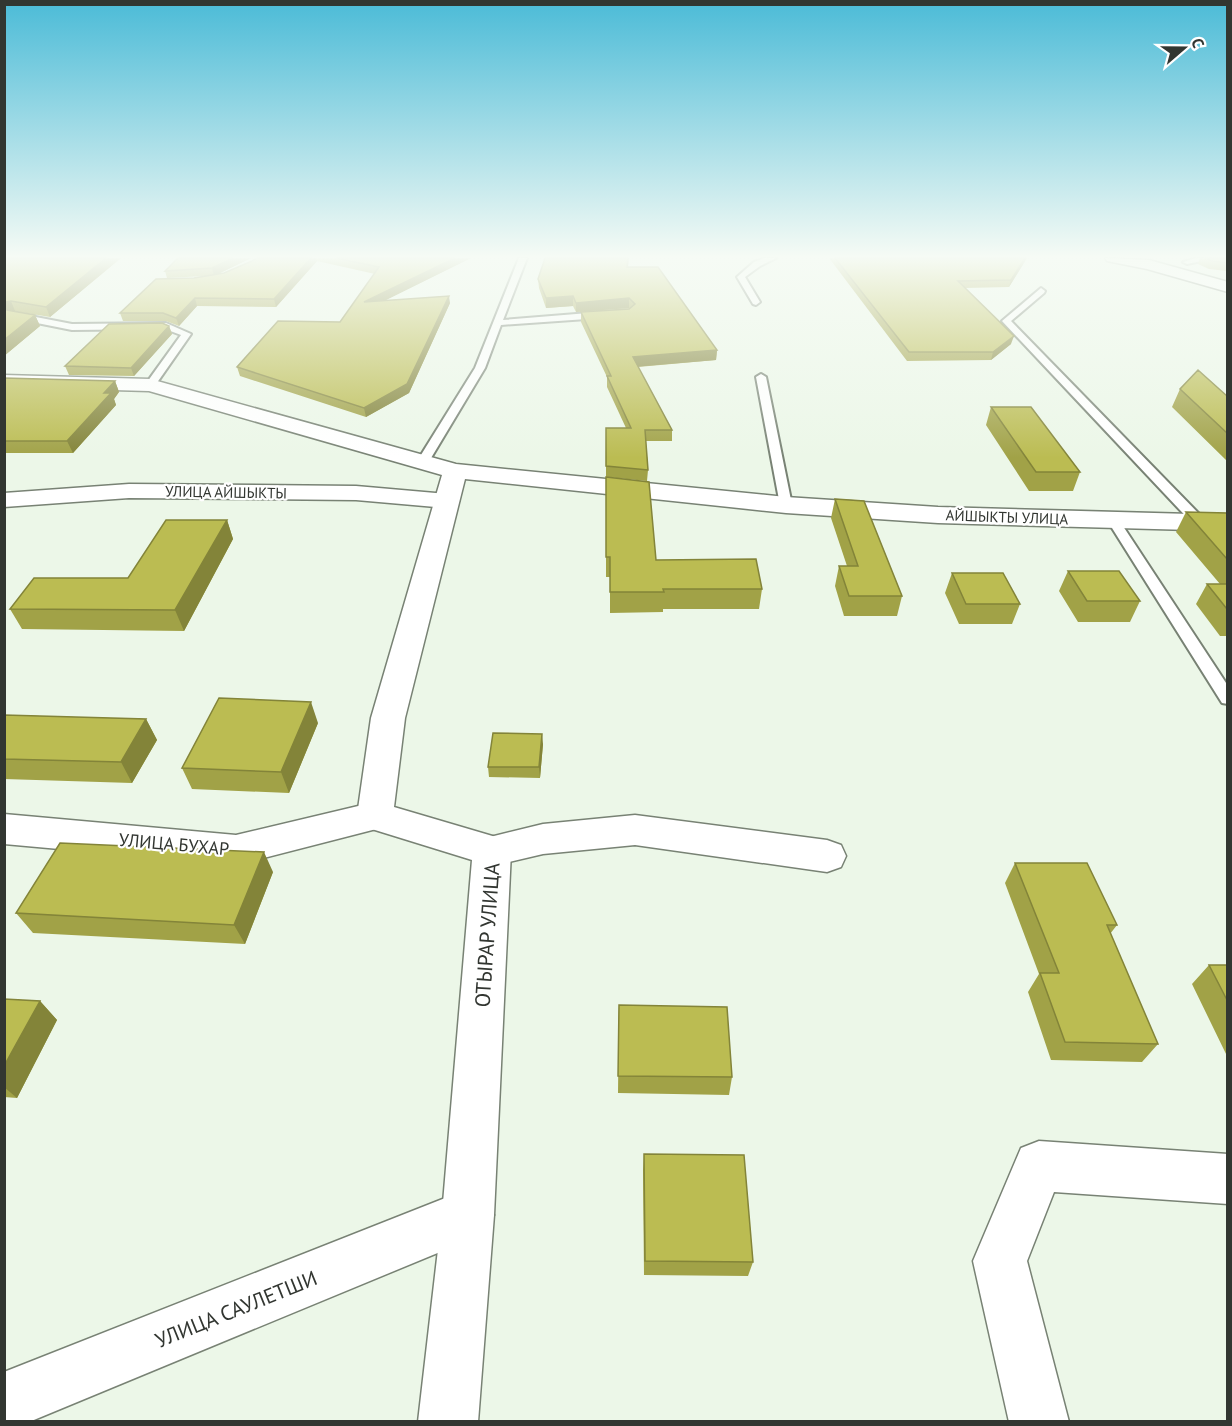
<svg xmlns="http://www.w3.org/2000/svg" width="1232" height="1426" font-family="'PT Sans',sans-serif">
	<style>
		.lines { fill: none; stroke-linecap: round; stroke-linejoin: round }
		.service-casing { stroke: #788274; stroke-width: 4 }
		.minor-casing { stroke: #788274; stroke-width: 3 }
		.tertiary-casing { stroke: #788274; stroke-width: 3 }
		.service { fill: #fff; fill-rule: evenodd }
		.minor { fill: #fff; fill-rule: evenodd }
		.tertiary { fill: #fff; fill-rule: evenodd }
		.wall { fill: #a1a247 }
		.shaded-wall { fill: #838439 }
		.building { fill: #bbbc52; stroke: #838439; stroke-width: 1.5 }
		.labels { text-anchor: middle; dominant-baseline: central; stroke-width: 4.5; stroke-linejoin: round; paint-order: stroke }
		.far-street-label { font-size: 15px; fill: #323631; stroke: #fff }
		.street-label { font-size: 18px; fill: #323631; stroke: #fff }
		.near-street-label { font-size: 21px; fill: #323631; stroke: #fff }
	</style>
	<rect width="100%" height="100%" fill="#ecf7e8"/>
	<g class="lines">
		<defs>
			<path id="service" d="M 519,258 L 527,258 L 503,320 L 601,312 L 605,315 L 601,318 L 501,325 L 485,368 L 428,463 L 426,465 L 418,465 L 416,463 L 475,368 Z
				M 765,258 L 776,258 L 760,266 L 745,277 L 760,302 L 756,305 L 753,304 L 737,277 L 754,262 Z
				M 1197,258 L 1216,258 L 1187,264 L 1183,262 Z
				M 1041,288 L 1045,291 L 1044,293 L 1011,321 L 1205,520 L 1206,523 L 1205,526 L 1195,526 L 1002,321 Z
				M 15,313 L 72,324 L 166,323 L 191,334 L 154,387 L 150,388 L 145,385 L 181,335 L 165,329 L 72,330 L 12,318 L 12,314 Z
				M 761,374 L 766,377 L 792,505 L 786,509 L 780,505 L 756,377 Z
				M 1113,516 L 1119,520 L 1228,686 L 1228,704 L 1222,703 L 1107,520 Z"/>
			<path id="minor" d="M 1105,258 L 1149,260 L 1228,282 L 1228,292 L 1147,269 L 1107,261 Z
				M 129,484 L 356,486 L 447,494 L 456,496 L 459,501 L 456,506 L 447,508 L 356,500 L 129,498 L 4,507 L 4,493 Z
				M 375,802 L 388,806 L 393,816 L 388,826 L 236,865 L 4,844 L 4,814 L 236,835 Z
				M 635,815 L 827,840 L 841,845 L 846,856 L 841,867 L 827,872 L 635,845 L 543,854 L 492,866 L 478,862 L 473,851 L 478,840 L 543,824 Z
				M 1039,1141 L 1228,1154 L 1228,1204 L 1054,1192 L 1027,1261 L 1069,1422 L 1009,1422 L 973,1261 L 1021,1148 Z
				M 468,1189 L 486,1197 L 494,1215 L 486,1233 L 29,1422 L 4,1422 L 4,1372 Z"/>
			<path id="tertiary" d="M 4,375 L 150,379 L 456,464 L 786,497 L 938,507 L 1228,515 L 1228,531 L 938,523 L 786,513 L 465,479 L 405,718 L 394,807 L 506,840 L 511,851 L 494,1215 L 478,1422 L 418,1422 L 442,1215 L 472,860 L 362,826 L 357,816 L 371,718 L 442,475 L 149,391 L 4,387 Z"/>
		</defs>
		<!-- service casing -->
		<use href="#service" class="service-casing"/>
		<!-- minor casing -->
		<use href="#minor" class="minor-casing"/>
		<!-- tertiary casing -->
		<use href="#tertiary" class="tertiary-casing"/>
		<!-- service -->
		<use href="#service" class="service"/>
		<!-- minor -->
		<use href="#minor" class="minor"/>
		<!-- tertiary -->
		<use href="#tertiary" class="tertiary"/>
	</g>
	<!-- wall -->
	<path class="wall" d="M 4,258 L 121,258 L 50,317 L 14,311 L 35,315 L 40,326 L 4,356 Z
		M 178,258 L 251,258 L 218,274 L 224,273 L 252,261 L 257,258 L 471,258 L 385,300 L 450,303 L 409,393 L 366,417 L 240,376 L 237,367 L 340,322 L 375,274 L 317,261 L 276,307 L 197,306 L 179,326 L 166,321 L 123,321 L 120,313 L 194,278 L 206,276 L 167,278 L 165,271 Z
		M 545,258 L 629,258 L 628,267 L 717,350 L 716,360 L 638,367 L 672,430 L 672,441 L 646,441 L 648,470 L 647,481 L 606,477 L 606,428 L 626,428 L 607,387 L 607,377 L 581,322 L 581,312 L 630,308 L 576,312 L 573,306 L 546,308 L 539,288 L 538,279 Z
		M 829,258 L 1027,258 L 1009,287 L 965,288 L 1011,344 L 991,360 L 907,361 Z
		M 1200,258 L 1227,258 L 1227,271 L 1209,269 L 1198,264 Z
		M 169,326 L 172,334 L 134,376 L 69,375 L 65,366 Z
		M 4,378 L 115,381 L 119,392 L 114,399 L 116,405 L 73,453 L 4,453 Z
		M 1180,389 L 1227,396 L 1227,461 L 1172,407 Z
		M 991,407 L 1080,472 L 1073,491 L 1029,491 L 986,425 Z
		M 606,477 L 656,560 L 762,589 L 759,609 L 663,609 L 663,612 L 610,613 L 610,577 L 606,577 Z
		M 835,499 L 902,596 L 897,616 L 844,616 L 835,586 L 839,566 L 847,566 L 831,518 Z
		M 1186,512 L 1227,513 L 1227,636 L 1220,636 L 1196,604 L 1207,584 L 1220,584 L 1176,532 Z
		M 227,520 L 233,539 L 184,631 L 22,629 L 10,609 L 128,578 Z
		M 1068,571 L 1140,601 L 1130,622 L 1078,622 L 1059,591 Z
		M 952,573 L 1020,604 L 1012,624 L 959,624 L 945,593 Z
		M 4,715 L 146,719 L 157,740 L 132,783 L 4,779 Z
		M 318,723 L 289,793 L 192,789 L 182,768 Z
		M 543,744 L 540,778 L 489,777 L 488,767 Z
		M 1015,863 L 1117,925 L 1110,934 L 1158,1044 L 1142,1062 L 1051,1060 L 1028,992 L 1039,974 L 1005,883 Z
		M 273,872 L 245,944 L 33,933 L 16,913 Z
		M 1209,965 L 1227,965 L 1227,1056 L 1192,984 Z
		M 4,999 L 40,1001 L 57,1020 L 17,1098 L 4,1097 Z
		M 619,1005 L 732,1077 L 729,1095 L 618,1093 Z
		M 644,1154 L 753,1262 L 748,1276 L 644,1275 L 643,1170 Z"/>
	<!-- shaded-wall -->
	<path class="shaded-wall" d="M 106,258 L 121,258 L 50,317 L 46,307 Z
		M 233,258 L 251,258 L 214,276 L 212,268 Z
		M 311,258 L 316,258 L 317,261 L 276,307 L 274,299 Z
		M 455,258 L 471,258 L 366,310 L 364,302 Z
		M 1025,258 L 1027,258 L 1009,287 L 1011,280 Z
		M 449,296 L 450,303 L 409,393 L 366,417 L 364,408 Z
		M 573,296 L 573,306 L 546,308 L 546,298 Z
		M 195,298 L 197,306 L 179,326 L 176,318 Z
		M 629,298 L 629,308 L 576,312 L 576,303 Z
		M 11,301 L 15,311 L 10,313 L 7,310 L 5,302 Z
		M 35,315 L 40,326 L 4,356 L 4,340 Z
		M 169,326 L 172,334 L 134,376 L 131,368 Z
		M 1014,336 L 1011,344 L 991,360 L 993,352 Z
		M 717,350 L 716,360 L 633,367 L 633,357 Z
		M 115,381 L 119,392 L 114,399 L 116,405 L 73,453 L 67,441 L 104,393 Z
		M 227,520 L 233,539 L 184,631 L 175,610 Z
		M 311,702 L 318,723 L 289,793 L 281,772 Z
		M 146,719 L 157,740 L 132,783 L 121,762 Z
		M 542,734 L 543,744 L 540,778 L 539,767 Z
		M 264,852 L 273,872 L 245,944 L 234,925 Z
		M 40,1001 L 57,1020 L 17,1098 L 4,1087 L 4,1066 Z"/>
	<!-- building -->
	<path class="building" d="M 4,258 L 106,258 L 46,307 L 11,301 L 5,302 L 7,310 L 35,315 L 4,340 Z
		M 178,258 L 233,258 L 212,268 L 165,271 Z
		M 257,258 L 311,258 L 274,299 L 195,298 L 176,318 L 163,313 L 120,313 L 156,279 L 194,278 L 224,273 L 252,261 Z
		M 336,258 L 455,258 L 364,302 L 449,296 L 407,384 L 364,408 L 237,367 L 278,321 L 340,322 L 379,267 Z
		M 545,258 L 628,258 L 627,267 L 658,267 L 717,350 L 633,357 L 672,430 L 645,430 L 648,470 L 606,466 L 606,428 L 631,428 L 607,376 L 611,376 L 581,312 L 629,309 L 635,304 L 629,298 L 576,303 L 573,296 L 546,298 L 538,279 Z
		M 835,258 L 1025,258 L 1011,280 L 958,281 L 1014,336 L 993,352 L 909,352 Z
		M 1205,258 L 1227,258 L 1227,263 L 1213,261 Z
		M 162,323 L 169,326 L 131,368 L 65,366 L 109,324 Z
		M 1198,370 L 1227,396 L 1227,433 L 1180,389 Z
		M 4,378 L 115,381 L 104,393 L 111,393 L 67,441 L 4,441 Z
		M 991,407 L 1031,407 L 1080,472 L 1036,472 Z
		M 606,477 L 649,482 L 656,560 L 756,559 L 762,589 L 663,589 L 664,592 L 610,592 L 610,557 L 606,557 Z
		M 835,499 L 864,501 L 902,596 L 849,596 L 839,566 L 858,566 Z
		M 1186,512 L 1227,513 L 1227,559 Z
		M 166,520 L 227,520 L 175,610 L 10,609 L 34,578 L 128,578 Z
		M 1068,571 L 1119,571 L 1140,601 L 1087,601 Z
		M 952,573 L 1003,573 L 1020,604 L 966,604 Z
		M 1207,584 L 1227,584 L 1227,609 Z
		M 219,698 L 311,702 L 281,772 L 182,768 Z
		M 4,715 L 146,719 L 121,762 L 4,759 Z
		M 493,733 L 542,734 L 539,767 L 488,767 Z
		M 60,843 L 264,852 L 234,925 L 16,913 Z
		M 1015,863 L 1087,863 L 1117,925 L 1107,925 L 1158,1044 L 1065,1042 L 1040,973 L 1059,973 Z
		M 1209,965 L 1227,965 L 1227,1000 Z
		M 4,999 L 40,1001 L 4,1066 Z
		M 619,1005 L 727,1007 L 732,1077 L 618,1076 Z
		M 644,1154 L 744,1155 L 753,1262 L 645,1261 Z"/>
	<!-- sky -->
	<linearGradient id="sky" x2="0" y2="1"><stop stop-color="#4bbbd7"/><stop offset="0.56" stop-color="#f6fbf5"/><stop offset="1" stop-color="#f6fbf5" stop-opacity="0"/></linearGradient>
	<rect width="1232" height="458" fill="url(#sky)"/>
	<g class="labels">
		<!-- far-street labels -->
		<g class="far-street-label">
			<text transform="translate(226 492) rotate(1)">УЛИЦА АЙШЫКТЫ</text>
			<text transform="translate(1007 517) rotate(2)">АЙШЫКТЫ УЛИЦА</text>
		</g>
		<!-- street labels -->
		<g class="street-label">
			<text transform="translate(174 844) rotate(5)">УЛИЦА БУХАР</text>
		</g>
		<!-- near-street labels -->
		<g class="near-street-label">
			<text transform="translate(487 935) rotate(-86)">ОТЫРАР УЛИЦА</text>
			<text transform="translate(236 1309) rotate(-22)">УЛИЦА САУЛЕТШИ</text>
		</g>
	</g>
	<!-- border -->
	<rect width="1232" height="1426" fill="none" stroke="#323631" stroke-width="12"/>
	<!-- north arrow -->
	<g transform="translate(1184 48) rotate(70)" stroke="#ffffff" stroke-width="4.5" paint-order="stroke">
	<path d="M0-4.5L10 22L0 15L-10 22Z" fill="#323631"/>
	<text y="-9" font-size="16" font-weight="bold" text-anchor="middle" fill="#323631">С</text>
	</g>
</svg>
